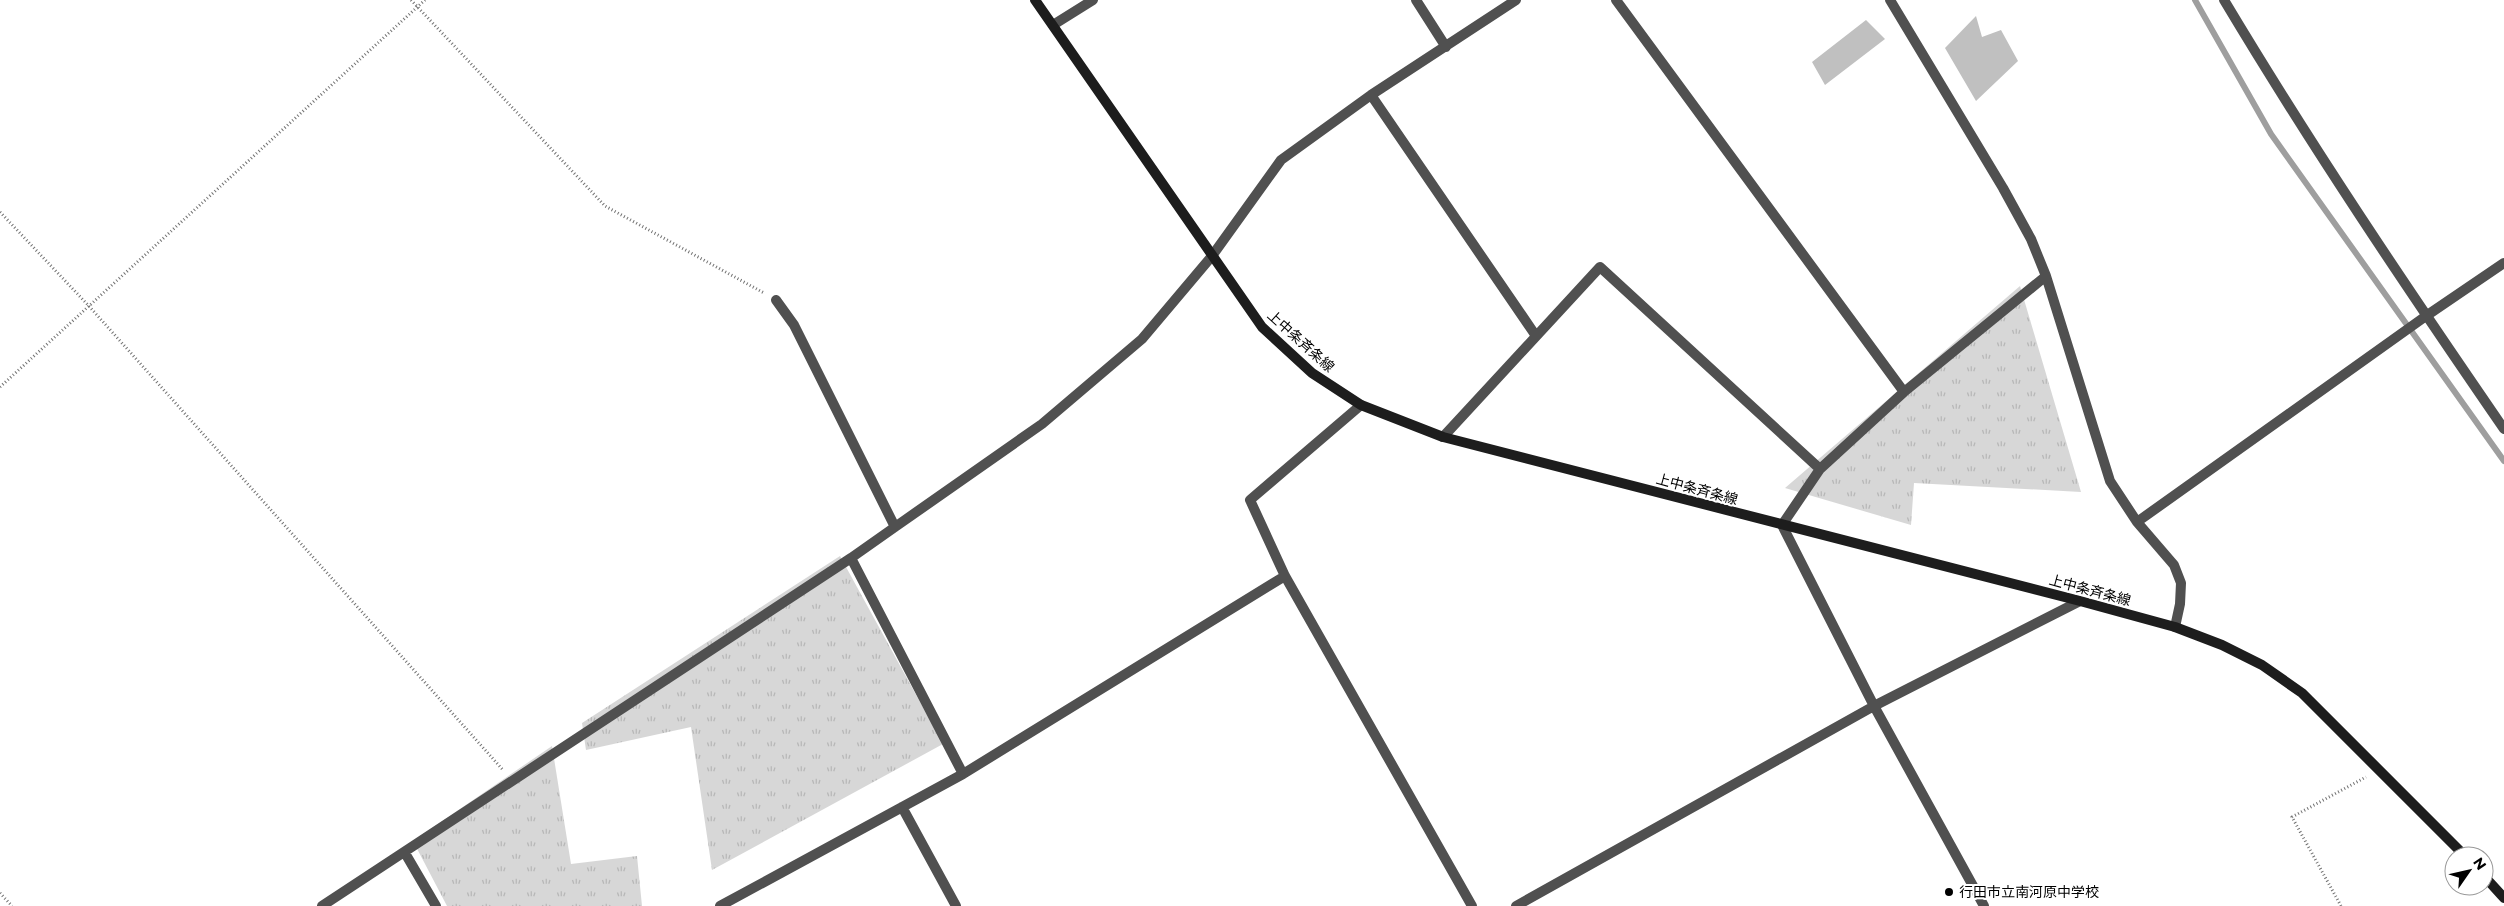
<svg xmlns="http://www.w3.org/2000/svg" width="2504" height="906" font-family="Montserrat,'Noto Sans JP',sans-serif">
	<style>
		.grass { fill: url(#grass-tufts) }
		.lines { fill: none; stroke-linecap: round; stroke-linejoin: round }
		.stream { stroke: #9e9e9e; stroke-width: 6 }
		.building { fill: #c0c0c0 }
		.path { stroke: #727272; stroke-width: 3; stroke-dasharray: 1 2.5; stroke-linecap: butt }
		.minor { stroke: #505050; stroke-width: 10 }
		.secondary { stroke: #1d1d1d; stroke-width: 10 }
		.poi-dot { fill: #000; stroke: #fff; stroke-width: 2 }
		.labels { text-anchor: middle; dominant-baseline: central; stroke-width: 4; stroke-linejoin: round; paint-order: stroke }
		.street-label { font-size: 14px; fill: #000; stroke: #fff }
		.poi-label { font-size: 14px; fill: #000; stroke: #fff; text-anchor: start }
	</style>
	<defs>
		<pattern id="grass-tufts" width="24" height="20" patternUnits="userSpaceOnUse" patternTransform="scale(1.25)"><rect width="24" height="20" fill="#d7d7d7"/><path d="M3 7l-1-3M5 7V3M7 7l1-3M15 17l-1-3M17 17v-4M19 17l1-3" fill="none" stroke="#b7b7b7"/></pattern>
	</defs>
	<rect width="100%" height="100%" fill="#fff"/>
	<!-- grass -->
	<path class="grass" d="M 2020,286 L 2081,492 L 1914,483 L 1911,525 L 1785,488 Z
		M 840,556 L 943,744 L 712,870 L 691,727 L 586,750 L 582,723 Z
		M 552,746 L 571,864 L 637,856 L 642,906 L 447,906 L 413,841 Z"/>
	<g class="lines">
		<!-- stream -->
		<path class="stream" d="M 2195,0 L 2271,134 L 2504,461"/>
	</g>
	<!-- building -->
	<path class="building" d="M 1976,16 L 1982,37 L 2001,30 L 2018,61 L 1976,101 L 1945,48 Z
		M 1866,20 L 1885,39 L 1825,85 L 1812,62 Z"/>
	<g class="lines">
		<!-- path -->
		<path class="path" d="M 411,0 L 605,206 L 764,293
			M 0,212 L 88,305 L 503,770
			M 0,387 L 425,0
			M 0,893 L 12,906
			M 2341,906 L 2292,817 L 2366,777"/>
		<!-- minor -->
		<path class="minor" d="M 1416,0 L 1446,47
			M 1616,0 L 1904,392
			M 1890,0 L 2003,188 L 2031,239 L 2046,276 L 2110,481 L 2137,522 L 2174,565 L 2181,583 L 2180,604 L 2175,627
			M 2224,0 C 2312,147 2407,288 2504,429
			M 1053,25 L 1093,0
			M 1371,95 L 1536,336
			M 2046,276 L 1904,392 L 1820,469 L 1782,525 L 1874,706 L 2080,601
			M 776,300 L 794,325 L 895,527 L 1042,424 L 1142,339 L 1212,256 L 1281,160 L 1371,95 L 1516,0
			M 1361,405 L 1250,500 L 1285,576 L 1472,906
			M 1443,437 L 1600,267 L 1820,469
			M 2137,522 L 2426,316 L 2504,263
			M 851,558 L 963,774
			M 902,807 L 956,906
			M 405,853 L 436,906
			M 322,906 L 851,558 L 895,527
			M 720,906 L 963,774 L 1285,576
			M 1516,906 L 1874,706 L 1984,906"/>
		<!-- secondary -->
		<path class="secondary" d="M 1035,0 L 1262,327 L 1312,373 L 1361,405 L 1443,437 L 2080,601 L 2175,627 L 2222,645 L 2262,665 L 2302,693 L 2465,856
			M 2484,876 L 2504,898"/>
	</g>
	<!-- markers -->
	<circle class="poi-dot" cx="1949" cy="892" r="5"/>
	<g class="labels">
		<!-- street labels -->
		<g class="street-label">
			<text transform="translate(1301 341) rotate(42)">上中条斉条線</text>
			<text transform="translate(1697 489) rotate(15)">上中条斉条線</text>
			<text transform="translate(2090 590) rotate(15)">上中条斉条線</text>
		</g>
		<!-- poi labels -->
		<g class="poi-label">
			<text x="1959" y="892">行田市立南河原中学校</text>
		</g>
	</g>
	<!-- north arrow -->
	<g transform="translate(2469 871) rotate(56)"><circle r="24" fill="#ffffff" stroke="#999999"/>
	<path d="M0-4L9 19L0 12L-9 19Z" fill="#000000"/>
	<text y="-8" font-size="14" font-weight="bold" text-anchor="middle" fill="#000000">N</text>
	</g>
</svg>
